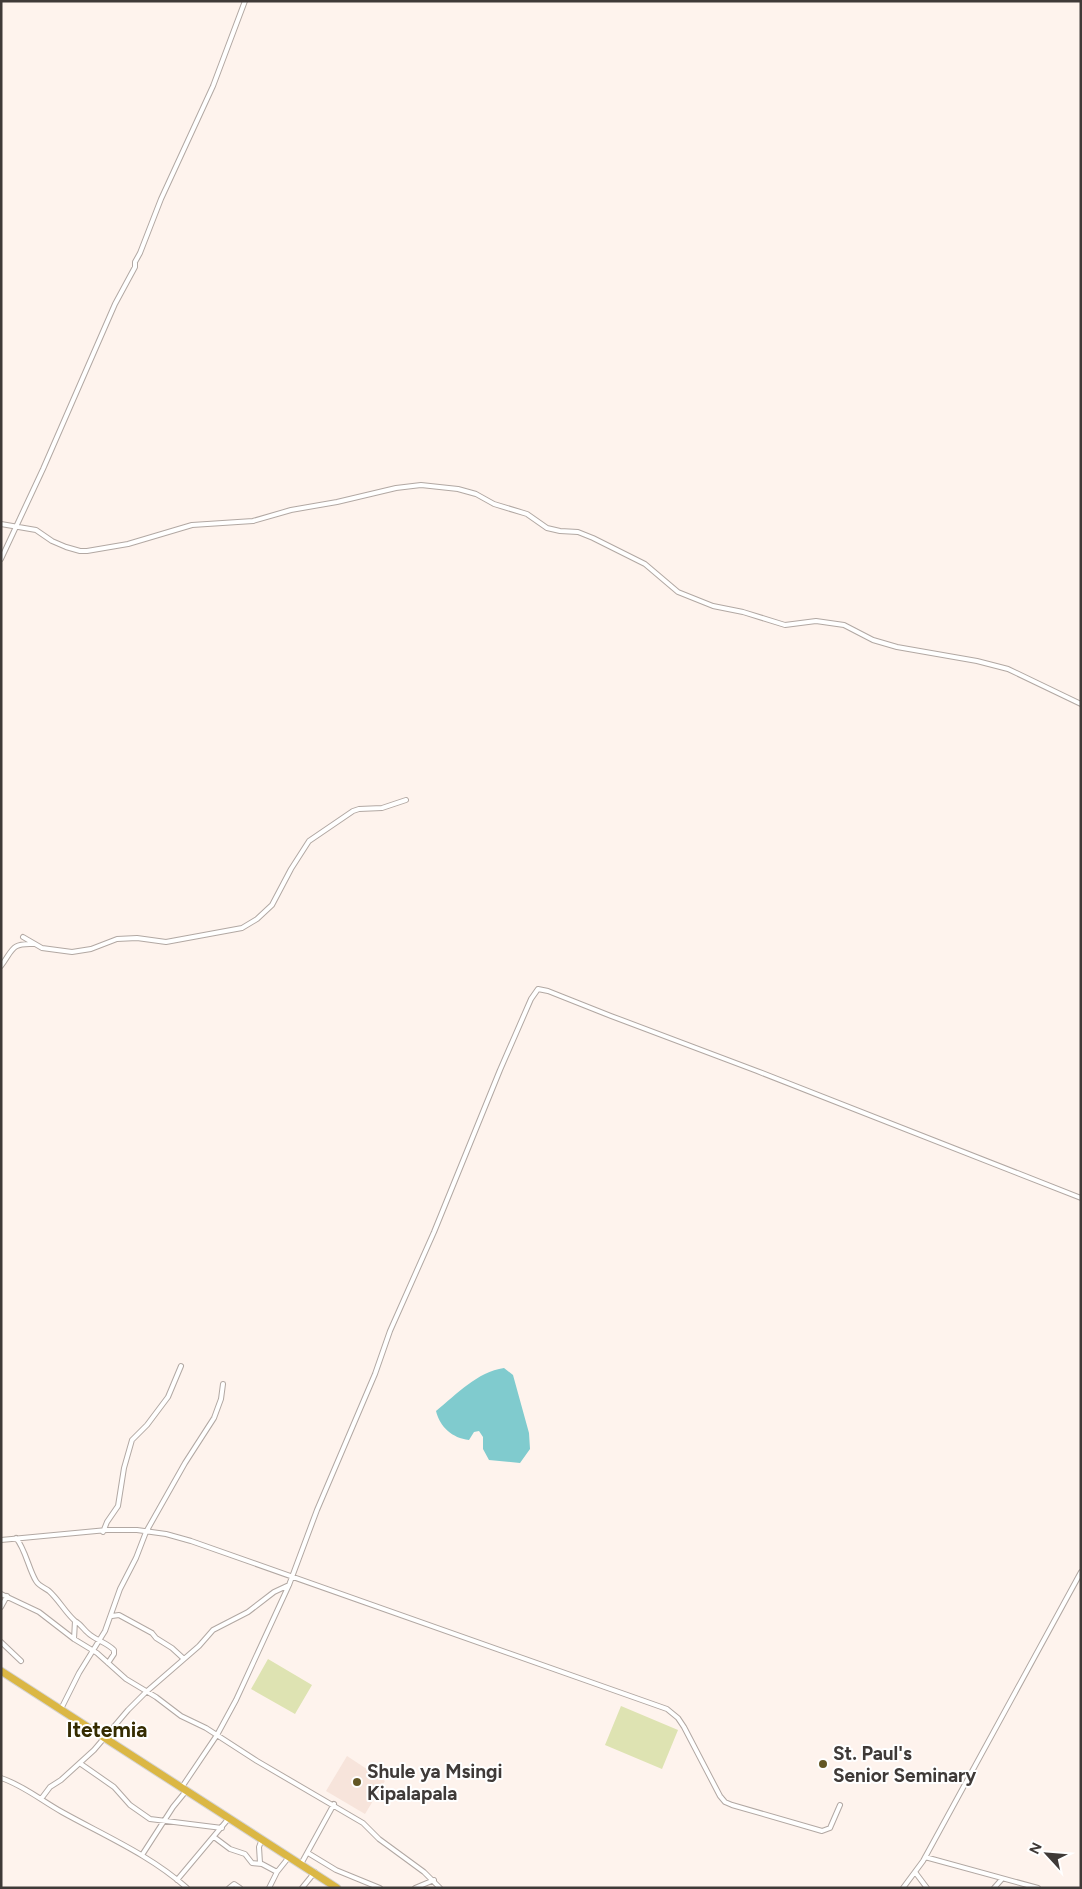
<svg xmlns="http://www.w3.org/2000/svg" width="1082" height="1889" font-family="Figtree,sans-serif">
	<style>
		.built { fill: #f7e4db }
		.green { fill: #dee3b2 }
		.water { fill: #80cbce }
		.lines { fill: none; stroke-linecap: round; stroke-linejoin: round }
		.street-casing { stroke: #b2a8a3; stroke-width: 6 }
		.highway-casing { stroke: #d5d4d3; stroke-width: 9 }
		.street { stroke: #fff; stroke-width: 4 }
		.highway { stroke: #dbb744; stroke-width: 7 }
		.poi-dot { fill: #635724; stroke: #fff; stroke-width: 2 }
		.labels { text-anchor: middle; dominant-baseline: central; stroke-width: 4; stroke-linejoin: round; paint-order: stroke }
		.poi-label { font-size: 19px; font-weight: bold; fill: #3f3a38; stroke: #fff; text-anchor: start }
		.quarter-label { font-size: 21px; font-weight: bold; fill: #352c01; stroke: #fff }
	</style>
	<rect width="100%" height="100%" fill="#fef3ed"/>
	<!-- built -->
	<path class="built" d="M 347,1756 L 385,1781 L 365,1814 L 326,1791 Z"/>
	<!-- green -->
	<path class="green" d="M 268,1659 L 312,1685 L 295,1714 L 251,1689 Z
		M 621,1706 L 678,1730 L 662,1769 L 605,1745 Z"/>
	<!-- water -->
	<path class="water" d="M 504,1368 L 513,1375 L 529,1433 L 530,1449 L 520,1463 L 489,1460 L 483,1449 L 483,1437 L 479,1431 L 474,1432 L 469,1440 C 452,1438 440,1427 436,1411 C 457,1394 477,1372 504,1368 Z"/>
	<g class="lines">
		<defs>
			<path id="street" d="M 1,524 L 36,530 L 52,541 L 66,547 L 80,551 L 87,551 L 128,544 L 192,525 L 253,521 L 291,510 L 337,502 L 396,488 L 421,485 L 458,489 L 476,494 L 494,504 L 527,514 L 547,528 L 560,531 L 578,532 L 593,538 L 645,564 L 678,592 L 713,606 L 743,612 L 785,625 L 816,621 L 844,625 L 873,640 L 897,647 L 977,661 L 1008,669 L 1081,704
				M 1,559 L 43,469 L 115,304 L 135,267 L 135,262 L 140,253 L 161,199 L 213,86 L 245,1
				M 23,937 L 42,948 L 72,952 L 91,949 L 117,939 L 137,938 L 166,942 L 242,928 L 257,919 L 272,905 L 291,869 L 309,841 L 353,811 L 359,809 L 382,808 L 406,800
				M 1,966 C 13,950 11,943 33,944
				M 103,1532 L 107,1522 L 118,1506 L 124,1468 L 132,1440 L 147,1425 L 168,1397 L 181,1366
				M 16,1538 C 25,1548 29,1570 36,1581 C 39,1586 45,1588 49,1591 C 59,1600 65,1612 75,1621 L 74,1639
				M 1,1540 L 107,1530 L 137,1530 L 166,1534 L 191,1541 L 667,1709 L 678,1718 L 684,1727 L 720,1796 L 725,1802 L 732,1805 L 822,1831 L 830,1828 L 840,1805
				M 1,1594 L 39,1612 L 74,1639 L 97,1653 L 126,1679 L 156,1697 L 181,1716 L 206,1728 L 257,1761 L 363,1823 L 379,1839 L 424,1872 L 440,1888
				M 1,1607 L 7,1596
				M 112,1616 L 119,1615 L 152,1633 L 156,1638 L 172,1648 L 184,1659
				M 75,1621 C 81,1624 83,1629 88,1633 C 95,1640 106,1642 114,1650 L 114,1654 L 108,1663
				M 1,1642 L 21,1661
				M 61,1709 L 79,1673 L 105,1631 L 120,1589 L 136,1558 L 146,1532 L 185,1463 L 214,1418 L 221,1399 L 223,1384
				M 81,1764 L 114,1787 L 130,1805 L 150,1819 L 222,1828
				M 1,1778 C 23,1785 42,1801 62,1812 C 105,1836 150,1855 187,1888
				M 182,1787 L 217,1735 L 236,1700 L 289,1585 L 317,1510 L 375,1374 L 390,1331 L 434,1232 L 500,1070 L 531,999 L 538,989 L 548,991 L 611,1016 L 757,1071 L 1081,1198
				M 41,1799 L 50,1787 L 61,1780 L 94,1750 L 128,1710 L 146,1692 L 199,1646 L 213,1630 L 248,1612 L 274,1592 L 289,1585
				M 214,1837 L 230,1849 L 245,1854 L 252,1863 L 262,1864 L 277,1872
				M 308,1853 L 336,1870 L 380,1888
				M 142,1855 L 173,1807 L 186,1791
				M 925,1857 L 1038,1888
				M 260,1863 L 259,1847 L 262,1839
				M 301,1864 L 334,1804
				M 915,1872 L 927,1888
				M 177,1880 L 229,1818
				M 229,1888 L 234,1884 L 240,1888
				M 269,1888 L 277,1872 L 289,1857
				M 302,1888 L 315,1872
				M 415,1888 L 434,1880
				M 903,1888 L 923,1861 L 1081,1572
				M 994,1888 L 1002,1879"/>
			<path id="highway" d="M 1,1671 L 337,1888"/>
		</defs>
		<!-- street casing -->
		<use href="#street" class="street-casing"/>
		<!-- highway casing -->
		<use href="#highway" class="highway-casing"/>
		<!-- street -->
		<use href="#street" class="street"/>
		<!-- highway -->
		<use href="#highway" class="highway"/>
	</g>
	<!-- markers -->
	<g class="poi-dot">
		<circle cx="823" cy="1764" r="5"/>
		<circle cx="357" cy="1782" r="5"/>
	</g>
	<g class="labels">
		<!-- poi labels -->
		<g class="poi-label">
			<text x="833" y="1753">St. Paul's<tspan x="833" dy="22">Senior Seminary</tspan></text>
			<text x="367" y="1771">Shule ya Msingi<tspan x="367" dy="22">Kipalapala</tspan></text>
		</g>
		<!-- quarter labels -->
		<g class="quarter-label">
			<text x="107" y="1729">Itetemia</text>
		</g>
	</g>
	<!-- border -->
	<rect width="1082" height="1889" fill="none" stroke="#3f3a38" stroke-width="5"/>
	<!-- north arrow -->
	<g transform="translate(1047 1854) rotate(296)" stroke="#ffffff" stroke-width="4" paint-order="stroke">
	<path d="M0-4L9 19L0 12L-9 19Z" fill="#3f3a38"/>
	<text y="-8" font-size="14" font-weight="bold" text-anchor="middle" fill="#3f3a38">N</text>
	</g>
</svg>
